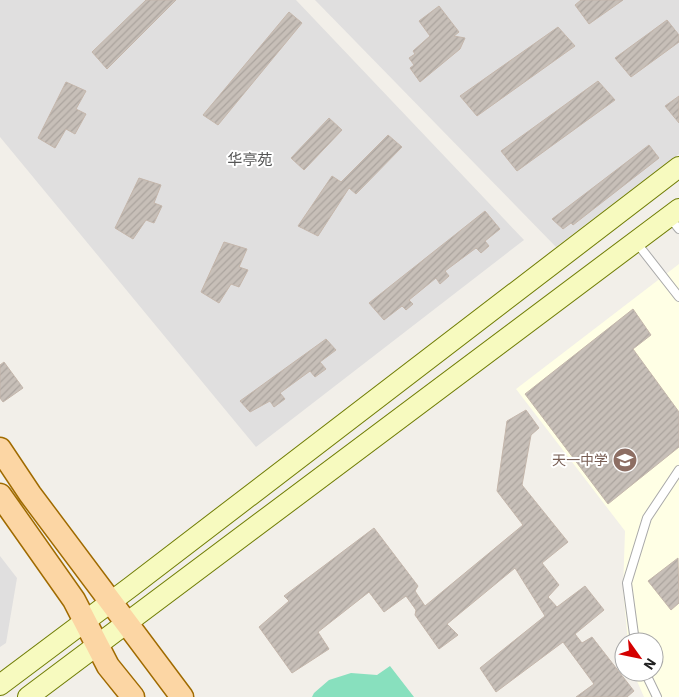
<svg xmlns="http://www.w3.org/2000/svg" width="679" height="697" font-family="'IBM Plex Sans','Noto Sans SC',sans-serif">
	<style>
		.residential { fill: #e0dfdf }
		.education { fill: #ffffe5 }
		.pitch { fill: #88e0be }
		.building { fill: url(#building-hatch); stroke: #c4b6ab }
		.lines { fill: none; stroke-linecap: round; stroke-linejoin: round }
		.lane-casing { stroke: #a9a9a9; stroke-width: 10 }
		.secondary-casing { stroke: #707d05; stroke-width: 22 }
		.primary-casing { stroke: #a06b00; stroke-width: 25 }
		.lane { stroke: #fff; stroke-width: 8 }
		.secondary { stroke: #f7fabf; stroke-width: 20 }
		.primary { stroke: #fcd6a4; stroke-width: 22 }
		.labels { text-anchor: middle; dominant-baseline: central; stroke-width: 4; stroke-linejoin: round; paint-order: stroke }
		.education-label { font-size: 14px; fill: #785e54; stroke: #fff; text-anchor: end }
		.neighbourhood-label { font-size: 15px; fill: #555; stroke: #fff }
	</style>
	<defs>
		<pattern id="building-hatch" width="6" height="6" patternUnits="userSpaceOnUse" patternTransform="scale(1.25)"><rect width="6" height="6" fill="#c7bfb8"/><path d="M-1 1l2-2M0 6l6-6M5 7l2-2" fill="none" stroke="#aba49e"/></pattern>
	</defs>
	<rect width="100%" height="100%" fill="#f2efe9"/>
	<!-- residential -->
	<path class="residential" d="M 0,0 L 296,0 L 524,240 L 256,447 L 0,137 Z
		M 315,0 L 679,0 L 679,154 L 556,247 Z
		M 0,556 L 17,578 L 6,643 L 0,647 Z"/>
	<!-- education -->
	<path class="education" d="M 679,264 L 679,697 L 644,697 L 633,672 L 654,672 L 654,642 L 628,642 L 623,590 L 625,531 L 516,389 Z"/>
	<!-- pitch -->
	<path class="pitch" d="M 390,666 L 414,697 L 312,697 L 314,693 L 329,680 L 351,673 L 377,675 Z"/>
	<!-- building -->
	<path class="building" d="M 146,0 L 176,0 L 107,69 L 92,52 Z
		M 581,0 L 623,0 L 589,24 L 575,5 Z
		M 439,6 L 459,32 L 454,36 L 465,38 L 460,49 L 420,82 L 410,68 L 414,65 L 409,58 L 415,54 L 413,51 L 430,36 L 419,21 Z
		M 289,12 L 302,23 L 218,125 L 203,115 Z
		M 667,20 L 679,35 L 679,42 L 631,77 L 615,58 Z
		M 558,27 L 575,46 L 477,116 L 460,96 Z
		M 598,81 L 615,100 L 517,171 L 501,151 Z
		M 66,82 L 86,91 L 76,109 L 86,114 L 75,134 L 66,129 L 55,148 L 38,138 Z
		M 679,96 L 679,123 L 665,106 Z
		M 329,118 L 342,130 L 304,170 L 291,158 Z
		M 388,135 L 402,147 L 356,194 L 349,188 L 318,236 L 298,226 L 332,176 L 341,182 Z
		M 649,145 L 659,158 L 573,225 L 571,223 L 563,229 L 552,219 Z
		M 139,178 L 161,185 L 154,203 L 162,206 L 154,223 L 146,220 L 133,239 L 115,228 Z
		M 485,211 L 500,229 L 485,241 L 489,246 L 481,253 L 476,248 L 445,271 L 449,276 L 440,284 L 436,278 L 409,300 L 413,304 L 406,310 L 402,306 L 384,320 L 369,303 Z
		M 224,242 L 247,249 L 239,267 L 248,270 L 239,287 L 231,284 L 219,303 L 201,292 Z
		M 633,309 L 651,335 L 633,349 L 679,412 L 679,447 L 608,504 L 525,394 Z
		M 326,339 L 336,350 L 320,362 L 326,369 L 315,377 L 310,371 L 280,393 L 285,399 L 274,407 L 270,401 L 250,412 L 240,401 Z
		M 4,362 L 23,388 L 3,402 L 0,398 L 0,365 Z
		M 526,410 L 539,428 L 531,435 L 522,485 L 568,542 L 542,563 L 559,585 L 548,597 L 557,607 L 585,586 L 604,610 L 575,634 L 582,643 L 592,637 L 634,691 L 627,697 L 576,697 L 594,684 L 563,642 L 496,692 L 480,668 L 545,616 L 515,568 L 447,624 L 458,635 L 439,649 L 415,615 L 416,610 L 406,596 L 384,612 L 369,592 L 318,632 L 329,649 L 292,673 L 259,627 L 289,601 L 284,596 L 374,528 L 418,586 L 415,591 L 425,606 L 523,525 L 497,491 L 507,421 Z
		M 678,558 L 679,603 L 671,610 L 648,581 Z"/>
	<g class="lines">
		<defs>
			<path id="lane" d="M 670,218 L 679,229
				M 636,242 L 679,297
				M 635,642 L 627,583 L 647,518 L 679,470
				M 645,672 L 657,697"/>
			<path id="secondary" d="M 0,685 L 132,586 L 679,167
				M 28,697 L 679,209"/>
			<path id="primary" d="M 0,449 L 30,494 L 182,697
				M 0,495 L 74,600 L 108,666 L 133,697"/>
		</defs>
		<!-- lane casing -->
		<use href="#lane" class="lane-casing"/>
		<!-- secondary casing -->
		<use href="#secondary" class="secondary-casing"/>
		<!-- primary casing -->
		<use href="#primary" class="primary-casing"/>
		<!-- lane -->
		<use href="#lane" class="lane"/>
		<!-- secondary -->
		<use href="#secondary" class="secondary"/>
		<!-- primary -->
		<use href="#primary" class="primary"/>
	</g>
	<!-- icons -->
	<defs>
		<symbol id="school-disc" viewBox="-11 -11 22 22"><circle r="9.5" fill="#8d6e63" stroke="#fff"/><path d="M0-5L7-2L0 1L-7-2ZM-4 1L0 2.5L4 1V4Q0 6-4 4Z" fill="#fff"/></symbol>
	</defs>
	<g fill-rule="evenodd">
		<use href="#school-disc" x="611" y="446" width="28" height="28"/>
	</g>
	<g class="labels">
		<!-- education labels -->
		<g class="education-label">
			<text x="608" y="460">天一中学</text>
		</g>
		<!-- neighbourhood labels -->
		<g class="neighbourhood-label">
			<text x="250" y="159">华亭苑</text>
		</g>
	</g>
	<!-- north arrow -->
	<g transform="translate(639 657) rotate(123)"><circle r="24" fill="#ffffff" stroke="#a7a7a7"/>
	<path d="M0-4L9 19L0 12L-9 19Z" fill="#d40000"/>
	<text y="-8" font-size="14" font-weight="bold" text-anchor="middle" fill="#222222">N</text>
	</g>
</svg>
